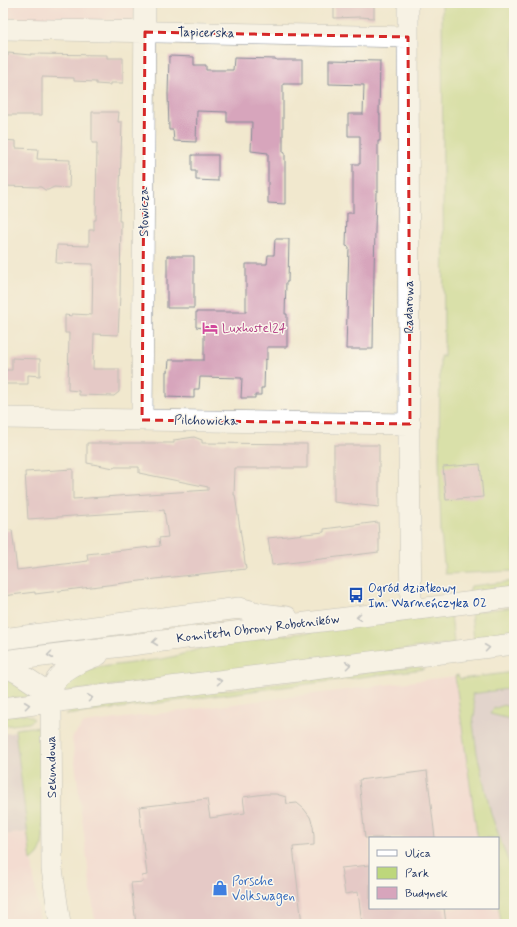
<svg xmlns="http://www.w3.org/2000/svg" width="517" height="927" font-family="Mynerve,sans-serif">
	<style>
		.built { fill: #f6cfd6 }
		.industrial { fill: #d1bdc9 }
		.green { fill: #bdd77c; stroke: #6c836d }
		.building { fill: #d7a5bc }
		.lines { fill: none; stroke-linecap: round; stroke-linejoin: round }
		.minor-casing { stroke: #868c96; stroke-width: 22 }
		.minor { stroke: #fff; stroke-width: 21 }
		.oneway { stroke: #8d97ae }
		.marked { fill: none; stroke: #d62828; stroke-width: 3; stroke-dasharray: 8 5; stroke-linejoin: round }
		.labels { text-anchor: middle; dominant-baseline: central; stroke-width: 3; stroke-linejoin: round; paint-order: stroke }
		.street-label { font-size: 13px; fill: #1b2f5e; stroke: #fbf7ec }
		.hotel-label { font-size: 13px; fill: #b23c85; stroke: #fbf7ec; text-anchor: start }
		.transit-label { font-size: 13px; fill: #164399; stroke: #fbf7ec; text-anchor: start }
		.shop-label { font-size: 13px; fill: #366cbe; stroke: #fbf7ec; text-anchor: start }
	</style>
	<rect width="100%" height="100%" fill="#fbf7ec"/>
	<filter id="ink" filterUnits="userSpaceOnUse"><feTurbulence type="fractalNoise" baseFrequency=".025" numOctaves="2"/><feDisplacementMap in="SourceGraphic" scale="8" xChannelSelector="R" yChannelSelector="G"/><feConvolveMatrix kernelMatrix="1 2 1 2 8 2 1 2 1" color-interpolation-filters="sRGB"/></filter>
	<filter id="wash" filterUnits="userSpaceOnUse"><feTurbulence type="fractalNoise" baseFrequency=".012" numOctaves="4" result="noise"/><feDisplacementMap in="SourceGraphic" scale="16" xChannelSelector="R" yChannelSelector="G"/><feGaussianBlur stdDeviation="0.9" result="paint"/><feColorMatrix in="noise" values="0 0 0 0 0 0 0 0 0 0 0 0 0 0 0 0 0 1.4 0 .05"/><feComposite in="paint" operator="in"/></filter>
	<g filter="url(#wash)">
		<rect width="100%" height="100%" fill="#f1e8ce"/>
		<!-- built -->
		<path class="built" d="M 3,3 L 135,3 L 134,21 L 3,18 Z
			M 455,676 L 478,838 L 370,838 L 370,908 L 498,908 L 498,902 L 501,924 L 95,924 L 72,738 L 84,723 Z
			M 28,832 L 40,924 L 3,924 L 3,835 Z"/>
		<!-- industrial -->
		<path class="industrial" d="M 514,688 L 514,924 L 501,924 L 498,902 L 498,838 L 478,838 L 477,835 L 458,696 Z
			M 15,732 L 28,832 L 3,835 L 3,734 Z"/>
		<!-- green -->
		<path class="green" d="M 442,3 L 514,3 L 514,571 L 445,574 L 441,534 L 439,458 L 440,356 L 444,356 Z
			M 514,581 L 514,588 L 469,593 L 471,586 Z
			M 514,607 L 514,635 L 474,640 L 471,612 Z
			M 451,614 L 454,643 L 62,692 L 64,682 L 86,669 L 162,659 L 176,656 L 215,644 Z
			M 418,666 L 424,669 L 66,715 L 72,709 Z
			M 514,672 L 514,688 L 472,694 L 475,711 L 473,723 L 477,753 L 491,814 L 510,866 C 514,885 514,904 514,924 L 501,924 L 498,902 L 498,838 L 478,838 L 477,835 L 455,676 L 458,675 L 460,679 Z
			M 3,676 L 21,682 L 34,696 L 3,700 Z
			M 504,705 L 514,710 L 514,720 L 490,714 L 493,709 Z
			M 26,714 L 34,719 L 29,723 L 3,726 L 3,716 Z
			M 31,727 L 41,728 L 43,838 C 41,850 41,854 31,861 L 15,729 Z"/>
		<g id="blocks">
			<!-- building -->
			<path class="building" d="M 334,3 L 374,3 L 374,18 L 360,17 L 334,18 Z
				M 8,53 L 31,55 L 31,54 L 107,55 L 107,58 L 123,58 L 123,83 L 110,83 L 110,85 L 96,84 L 96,82 L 74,81 L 74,78 L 42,77 L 42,115 L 3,115 L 3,56 L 8,56 Z
				M 169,56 L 194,57 L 194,65 L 206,65 L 206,70 L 233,70 L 234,58 L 276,59 L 276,60 L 302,60 L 302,84 L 283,84 L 283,152 L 285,152 L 285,204 L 268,203 L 268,153 L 251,151 L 252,122 L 227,122 L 227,112 L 197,111 L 196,142 L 174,141 L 173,130 L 169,130 L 168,94 Z
				M 329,60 L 380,61 L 379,114 L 380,114 L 380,141 L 378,141 L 378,192 L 376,192 L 374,270 L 373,349 L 346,349 L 349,247 L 346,246 L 347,213 L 353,213 L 353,164 L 360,164 L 360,136 L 348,136 L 348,114 L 363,114 L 364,85 L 329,84 Z
				M 92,112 L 119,112 L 118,122 L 122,122 L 119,221 L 121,221 L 120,295 L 118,335 L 94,334 L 93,369 L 119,369 L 119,392 L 114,396 L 79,395 L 79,391 L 68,390 L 69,333 L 65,333 L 65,315 L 72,316 L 72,314 L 92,315 L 93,264 L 56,263 L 57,245 L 89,246 L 89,230 L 94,230 L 94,220 L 96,220 L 97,143 L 92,143 Z
				M 3,140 L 16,141 L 16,148 L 38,149 L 37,159 L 70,160 L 69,188 L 54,187 L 48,190 L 45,190 L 41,187 L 3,186 Z
				M 192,155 L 218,155 L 218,181 L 196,180 L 196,171 L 192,171 Z
				M 275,239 L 289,239 L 288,282 L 286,282 L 285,314 L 287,314 L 287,347 L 267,347 L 267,360 L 265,359 L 264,388 L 261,388 L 261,395 L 255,395 L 255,398 L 241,398 L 242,378 L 200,377 L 199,389 L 194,389 L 194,398 L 166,397 L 166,371 L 168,371 L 169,360 L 204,360 L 204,328 L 196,327 L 196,312 L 246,312 L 246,264 L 267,264 L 268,255 L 274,255 Z
				M 167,256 L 194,256 L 194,308 L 167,308 Z
				M 12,358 L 40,359 L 40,376 L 28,375 L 28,384 L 3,384 L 3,370 L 12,370 Z
				M 194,437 L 202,440 L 202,443 L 307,444 L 307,468 L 235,468 L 234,495 L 235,495 L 246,569 L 164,578 L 35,594 L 35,592 L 3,596 L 3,531 L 12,530 L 17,570 L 88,561 L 87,554 L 160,546 L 159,538 L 168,537 L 164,510 L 28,519 L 25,472 L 73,469 L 73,499 L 208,490 L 208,487 L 139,473 L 139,467 L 114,467 L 114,468 L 87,463 L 87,443 L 174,443 L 174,440 Z
				M 334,445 L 379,445 L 379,507 L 334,502 Z
				M 480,464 L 483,497 L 446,500 L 443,467 Z
				M 378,522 L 379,536 L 379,552 L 272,565 L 268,538 L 324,532 L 324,529 Z
				M 427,771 L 435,838 L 365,838 L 359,780 Z
				M 265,794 L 276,794 L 286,797 L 287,804 L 297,803 L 304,809 L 310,817 L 313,826 L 314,836 L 314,845 L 293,847 L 302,924 L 136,924 L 131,883 L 143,882 L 142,876 L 147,875 L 139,807 L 207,799 L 210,818 L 245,813 L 243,797 Z
				M 370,865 L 370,908 L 444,908 L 446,924 L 362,924 L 358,892 L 345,894 L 341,868 Z"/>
		</g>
	</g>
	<g filter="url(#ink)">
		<use href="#blocks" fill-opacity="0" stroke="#868c96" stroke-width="1"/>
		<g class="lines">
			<defs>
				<path id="minor" d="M 408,3 L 409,447 L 411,610
					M 3,29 L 408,37
					M 3,418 L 410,424
					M 142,420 L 145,3
					M 3,639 L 239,608 L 262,614 L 287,617
					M 3,661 L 514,597
					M 3,665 L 20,674 L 40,687 L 51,702
					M 3,708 L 514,644
					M 60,924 L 52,869 L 51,702 C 52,696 52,690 54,684 C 60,669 84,661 98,655"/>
			</defs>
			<!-- minor casing -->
			<use href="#minor" class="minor-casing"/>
			<!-- minor -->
			<use href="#minor" class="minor"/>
		</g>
		<!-- one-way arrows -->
		<defs><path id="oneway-chevron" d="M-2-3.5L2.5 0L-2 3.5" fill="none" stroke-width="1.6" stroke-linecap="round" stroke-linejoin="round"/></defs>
		<g class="oneway">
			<use href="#oneway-chevron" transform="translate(359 617) rotate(173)"/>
			<use href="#oneway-chevron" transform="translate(155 642) rotate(173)"/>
			<use href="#oneway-chevron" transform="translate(487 648) rotate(-8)"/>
			<use href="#oneway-chevron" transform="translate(50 655) rotate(173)"/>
			<use href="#oneway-chevron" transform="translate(348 665) rotate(-7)"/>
			<use href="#oneway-chevron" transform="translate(219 681) rotate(-7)"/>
			<use href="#oneway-chevron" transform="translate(90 698) rotate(-7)"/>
			<use href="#oneway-chevron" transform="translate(27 705) rotate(-7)"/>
		</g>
	</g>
	<!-- marked area -->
	<path d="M0 0H517V927H0ZM 145,32 L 408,37 L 410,424 L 142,420 Z" fill="#f1e8ce" fill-opacity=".55" fill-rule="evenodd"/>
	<path class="marked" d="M 145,32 L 408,37 L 410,424 L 142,420 Z"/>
	<!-- icons -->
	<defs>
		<symbol id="hotel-bare" viewBox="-9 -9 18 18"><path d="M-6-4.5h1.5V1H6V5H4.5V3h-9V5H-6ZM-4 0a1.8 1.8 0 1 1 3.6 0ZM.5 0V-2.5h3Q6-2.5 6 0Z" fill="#d1479c" stroke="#fbf7ec" stroke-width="2.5" paint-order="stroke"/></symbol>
		<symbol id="bus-bare" viewBox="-9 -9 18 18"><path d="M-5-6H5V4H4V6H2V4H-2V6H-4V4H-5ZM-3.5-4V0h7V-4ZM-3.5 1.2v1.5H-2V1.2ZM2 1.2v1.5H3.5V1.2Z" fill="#1a4fb4" stroke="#fbf7ec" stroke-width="2.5" paint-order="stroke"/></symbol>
		<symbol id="shop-bare" viewBox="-9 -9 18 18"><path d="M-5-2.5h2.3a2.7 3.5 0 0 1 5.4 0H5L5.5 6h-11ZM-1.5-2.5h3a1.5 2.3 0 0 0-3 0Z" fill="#3f7fe0" stroke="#fbf7ec" stroke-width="2.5" paint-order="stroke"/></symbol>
	</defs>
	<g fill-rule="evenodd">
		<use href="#hotel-bare" x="199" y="317" width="22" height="22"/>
		<use href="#bus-bare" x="345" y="584" width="22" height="22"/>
		<use href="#shop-bare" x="209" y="877" width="22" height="22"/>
	</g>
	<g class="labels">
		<!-- street labels -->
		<g class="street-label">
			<text transform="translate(206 33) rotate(1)">Tapicerska</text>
			<text transform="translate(144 212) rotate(-90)">Słowicza</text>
			<text transform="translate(409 307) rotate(-90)">Radarowa</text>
			<text transform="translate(206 421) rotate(1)">Pilchowicka</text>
			<text transform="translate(258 629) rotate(-7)">Komitetu Obrony Robotników</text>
			<text transform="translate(52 767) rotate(-91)">Sekundowa</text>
		</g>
		<!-- hotel labels -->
		<g class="hotel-label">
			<text x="222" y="328">Luxhostel24</text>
		</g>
		<!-- transit labels -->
		<g class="transit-label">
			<text x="368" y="588">Ogród działkowy<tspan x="368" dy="15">Im. Warneńczyka 02</tspan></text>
		</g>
		<!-- shop labels -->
		<g class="shop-label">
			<text x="232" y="881">Porsche<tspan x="232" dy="15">Volkswagen</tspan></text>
		</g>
	</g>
	<!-- margin -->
	<rect width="517" height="927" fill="none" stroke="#fbf7ec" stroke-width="16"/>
	<!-- legend -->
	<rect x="369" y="837" width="130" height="72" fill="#fbf7ec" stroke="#a1a7b3"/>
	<rect x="377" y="850" width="20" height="6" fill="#ffffff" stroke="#a1a7b3"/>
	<text x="405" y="857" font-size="12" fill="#1b2f5e">Ulica</text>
	<rect x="377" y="867" width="20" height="12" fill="#bdd77c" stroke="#a1a7b3"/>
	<text x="405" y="877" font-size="12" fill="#1b2f5e">Park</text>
	<rect x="377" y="887" width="20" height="12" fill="#d7a5bc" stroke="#a1a7b3"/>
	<text x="405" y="897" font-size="12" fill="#1b2f5e">Budynek</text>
</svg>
